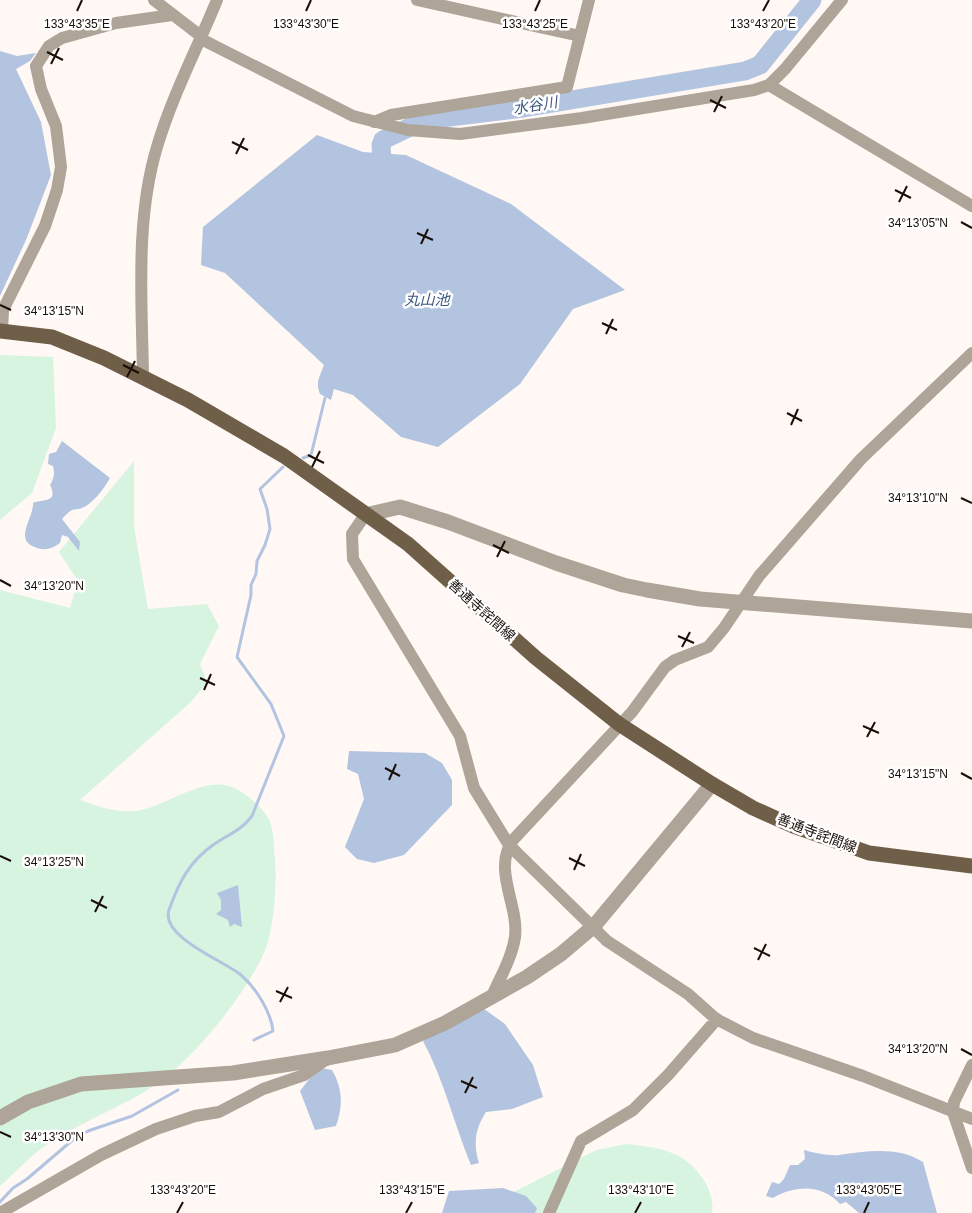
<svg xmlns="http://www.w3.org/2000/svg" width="972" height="1213" font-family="Helvetica,'Noto Sans JP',sans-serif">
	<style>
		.green { fill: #d7f4e1 }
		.water { fill: #b2c4e0 }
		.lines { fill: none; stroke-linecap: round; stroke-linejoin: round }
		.stream { stroke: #b2c4e0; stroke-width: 3 }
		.river { stroke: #b2c4e0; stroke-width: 19 }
		.minor { stroke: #aea498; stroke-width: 12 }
		.tertiary { stroke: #aea498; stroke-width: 15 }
		.primary { stroke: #6f5f48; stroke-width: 15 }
		.ticks { fill: none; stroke: #190f07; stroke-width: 2 }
		.labels { text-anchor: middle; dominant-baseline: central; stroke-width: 5; stroke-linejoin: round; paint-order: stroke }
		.street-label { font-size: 14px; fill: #190f07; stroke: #fff }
		.water-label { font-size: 15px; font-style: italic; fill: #3d5780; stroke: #fff }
		.ticks-label { font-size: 12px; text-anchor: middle; fill: #190f07; stroke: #fff; stroke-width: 5; stroke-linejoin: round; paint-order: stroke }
	</style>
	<rect width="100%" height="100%" fill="#fff8f4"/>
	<!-- green -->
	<path class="green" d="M 0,355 L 53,357 L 56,428 L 32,493 L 0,520 Z
		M 134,461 L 134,527 L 148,609 L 207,604 L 219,626 L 200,664 L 207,682 L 191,702 L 80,800 C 98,806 115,813 135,811 C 164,808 203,775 232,787 C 245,792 265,809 270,822 C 274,834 274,848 275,860 C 277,879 274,920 269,938 C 259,978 204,1045 172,1072 C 135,1104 85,1118 45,1146 C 29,1157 15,1173 0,1186 L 0,590 L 70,608 L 78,581 L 59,552 Z
		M 627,1144 C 642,1146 658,1147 672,1153 C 694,1161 716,1189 712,1213 L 473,1213 L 596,1150 Z"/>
	<!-- water -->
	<path class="water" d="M 0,51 L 17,56 L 36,53 L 30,61 L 16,69 L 41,122 L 51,175 L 26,240 L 0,296 Z
		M 317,135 L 363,152 L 406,155 L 511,204 L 625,290 L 573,309 L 520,384 L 438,447 L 401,437 L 353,395 L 334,389 L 331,400 L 320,394 C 315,383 320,376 324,365 L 225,273 L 201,265 L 203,227 Z
		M 62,441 L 110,478 C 104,489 96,499 86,506 C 74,513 75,504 62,519 L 80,542 L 79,551 L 68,537 L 62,535 L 60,543 C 53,548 46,551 37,548 C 12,541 34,518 33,503 C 43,499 59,503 50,485 C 54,478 55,474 53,466 L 48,464 L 49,454 L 56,452 Z
		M 349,751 L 425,753 L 442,763 L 452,780 L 452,805 L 404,855 L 374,863 L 357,859 L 345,847 L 364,799 L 358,774 L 347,769 Z
		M 238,885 L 242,927 L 234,924 L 230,927 L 228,920 L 216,914 L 221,910 L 221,900 L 217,893 Z
		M 480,1006 L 505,1024 L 533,1065 L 543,1097 L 512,1109 L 486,1112 C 475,1129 473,1144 479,1163 L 471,1165 C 454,1124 444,1080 423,1041 Z
		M 321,1068 L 332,1070 C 343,1089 343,1106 336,1126 L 315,1130 L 300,1091 L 316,1070 Z
		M 804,1150 C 815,1153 828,1156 839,1155 C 867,1151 898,1146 923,1162 L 937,1213 L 859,1213 L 846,1202 L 840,1204 C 822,1184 795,1185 773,1198 L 766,1196 L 772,1182 L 779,1184 L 784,1179 L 790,1165 L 798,1165 L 805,1159 Z
		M 503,1188 L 526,1196 L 537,1208 L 535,1213 L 442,1213 L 449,1191 Z"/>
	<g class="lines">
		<!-- stream -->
		<path class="stream" d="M 303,458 L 311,455 L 325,398
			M 254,1040 L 273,1031 C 271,1012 256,988 241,975 C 226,962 160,937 169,910 C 179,882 189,862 213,845 C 228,834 240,832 252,816 L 284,736 L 271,704 L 237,657 L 251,595 L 251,585 L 256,574 L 257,561 L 265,545 L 270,529 L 267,509 L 260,489 L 283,467
			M 0,1202 L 13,1188 L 27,1179 L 75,1138 L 88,1131 L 132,1116 L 178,1090"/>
		<!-- river -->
		<path class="river" d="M 383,178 L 381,145 L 383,140 L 425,120 L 523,108 L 745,71 L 760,65 L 812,0"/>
		<!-- minor -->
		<path class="minor" d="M 154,0 L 202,37
			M 417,0 L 580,36
			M 201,39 L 353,116 L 408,130 L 460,134 L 582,118 L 754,90 L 769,85 L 785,69 L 842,0
			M 769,85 L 972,206
			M 374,122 L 391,115 L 567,87 L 589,0
			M 2,331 L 3,310 L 45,226 L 57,190 L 61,167 L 56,126 L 41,89 L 36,66 L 49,46 L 62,38 L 116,23 L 172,15
			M 143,377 C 142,301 135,220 157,147 C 172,96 197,49 217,0
			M 365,515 L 352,534 L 353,559 L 460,736 L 474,788 L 509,845 L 607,941 L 688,994 L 716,1019 L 753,1038 L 863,1076 L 972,1119
			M 493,994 C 501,976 512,957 515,937 C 519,905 492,869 513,840 L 632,712 L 665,667 L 675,660 L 708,647 L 724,628 L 759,576 L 861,459 L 972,353
			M 972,1065 L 954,1102 L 953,1112 L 972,1168
			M 0,1213 L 101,1155 L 156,1129 L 195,1116 L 219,1112 L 263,1089 L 304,1075 L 328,1058
			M 549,1213 L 581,1141 L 633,1110 L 668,1075 L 717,1019"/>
		<!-- tertiary -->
		<path class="tertiary" d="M 365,515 L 400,507 L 448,522 L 556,563 L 623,585 L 647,590 L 700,599 L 972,621
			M 0,1118 L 28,1102 L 81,1084 L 233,1073 L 328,1058 L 395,1045 L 445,1023 L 527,977 L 561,954 L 594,926 L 712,784"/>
		<!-- primary -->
		<path class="primary" d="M 0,331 L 52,337 L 104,358 L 188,400 L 284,456 L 408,544 L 536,658 L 619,724 L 712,784 L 753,808 L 793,826 L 869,853 L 972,866"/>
	</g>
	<!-- ticks -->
	<path class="ticks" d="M 77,11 L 82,0M 306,11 L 311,0M 535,11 L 540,0M 763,11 L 769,0M 47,52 L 63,60M 51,64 L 59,48M 710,100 L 726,108M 714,112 L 722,96M 232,142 L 248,150M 236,154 L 244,138M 895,190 L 911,198M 899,202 L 907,186M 961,222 L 972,228M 417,233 L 433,240M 421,244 L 428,229M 0,305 L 11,310M 602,323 L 617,330M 606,334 L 613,319M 123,365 L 139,373M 127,377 L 135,361M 787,413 L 802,421M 791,425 L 798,409M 308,455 L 324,463M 312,467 L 320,451M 961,498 L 972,503M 493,545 L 509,553M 497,557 L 505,541M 0,580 L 11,586M 678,636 L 694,643M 682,647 L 690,632M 200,678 L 215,685M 204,690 L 211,674M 863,726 L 879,733M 867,737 L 875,722M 385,768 L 400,776M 961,773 L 972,779M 389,780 L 396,764M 0,856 L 11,861M 569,858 L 585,866M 574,870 L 581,854M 91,900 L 107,908M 95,912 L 103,896M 754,948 L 770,956M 758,960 L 766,944M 276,991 L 292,998M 280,1002 L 288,987M 961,1049 L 972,1055M 461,1081 L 477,1088M 465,1093 L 473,1077M 0,1132 L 11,1137M 177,1213 L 183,1202M 406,1213 L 412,1202M 635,1213 L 641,1202M 864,1213 L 869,1202"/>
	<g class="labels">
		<!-- street labels -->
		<g class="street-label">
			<text transform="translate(482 610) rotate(42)">善通寺詫間線</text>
			<text transform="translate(817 833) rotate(21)">善通寺詫間線</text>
		</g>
		<!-- water labels -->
		<g class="water-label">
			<text transform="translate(535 105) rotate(-9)">水谷川</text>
			<text x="427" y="299">丸山池</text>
		</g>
	</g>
	<g class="ticks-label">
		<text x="77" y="28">133°43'35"E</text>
		<text x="306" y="28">133°43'30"E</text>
		<text x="535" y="28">133°43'25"E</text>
		<text x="763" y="28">133°43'20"E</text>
		<text x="918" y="227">34°13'05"N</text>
		<text x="54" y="315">34°13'15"N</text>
		<text x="918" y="502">34°13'10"N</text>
		<text x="54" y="590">34°13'20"N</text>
		<text x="918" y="778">34°13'15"N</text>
		<text x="54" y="866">34°13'25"N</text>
		<text x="918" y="1053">34°13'20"N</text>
		<text x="54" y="1141">34°13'30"N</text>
		<text x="183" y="1194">133°43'20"E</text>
		<text x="412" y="1194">133°43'15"E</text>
		<text x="641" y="1194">133°43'10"E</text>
		<text x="869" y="1194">133°43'05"E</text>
	</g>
</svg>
